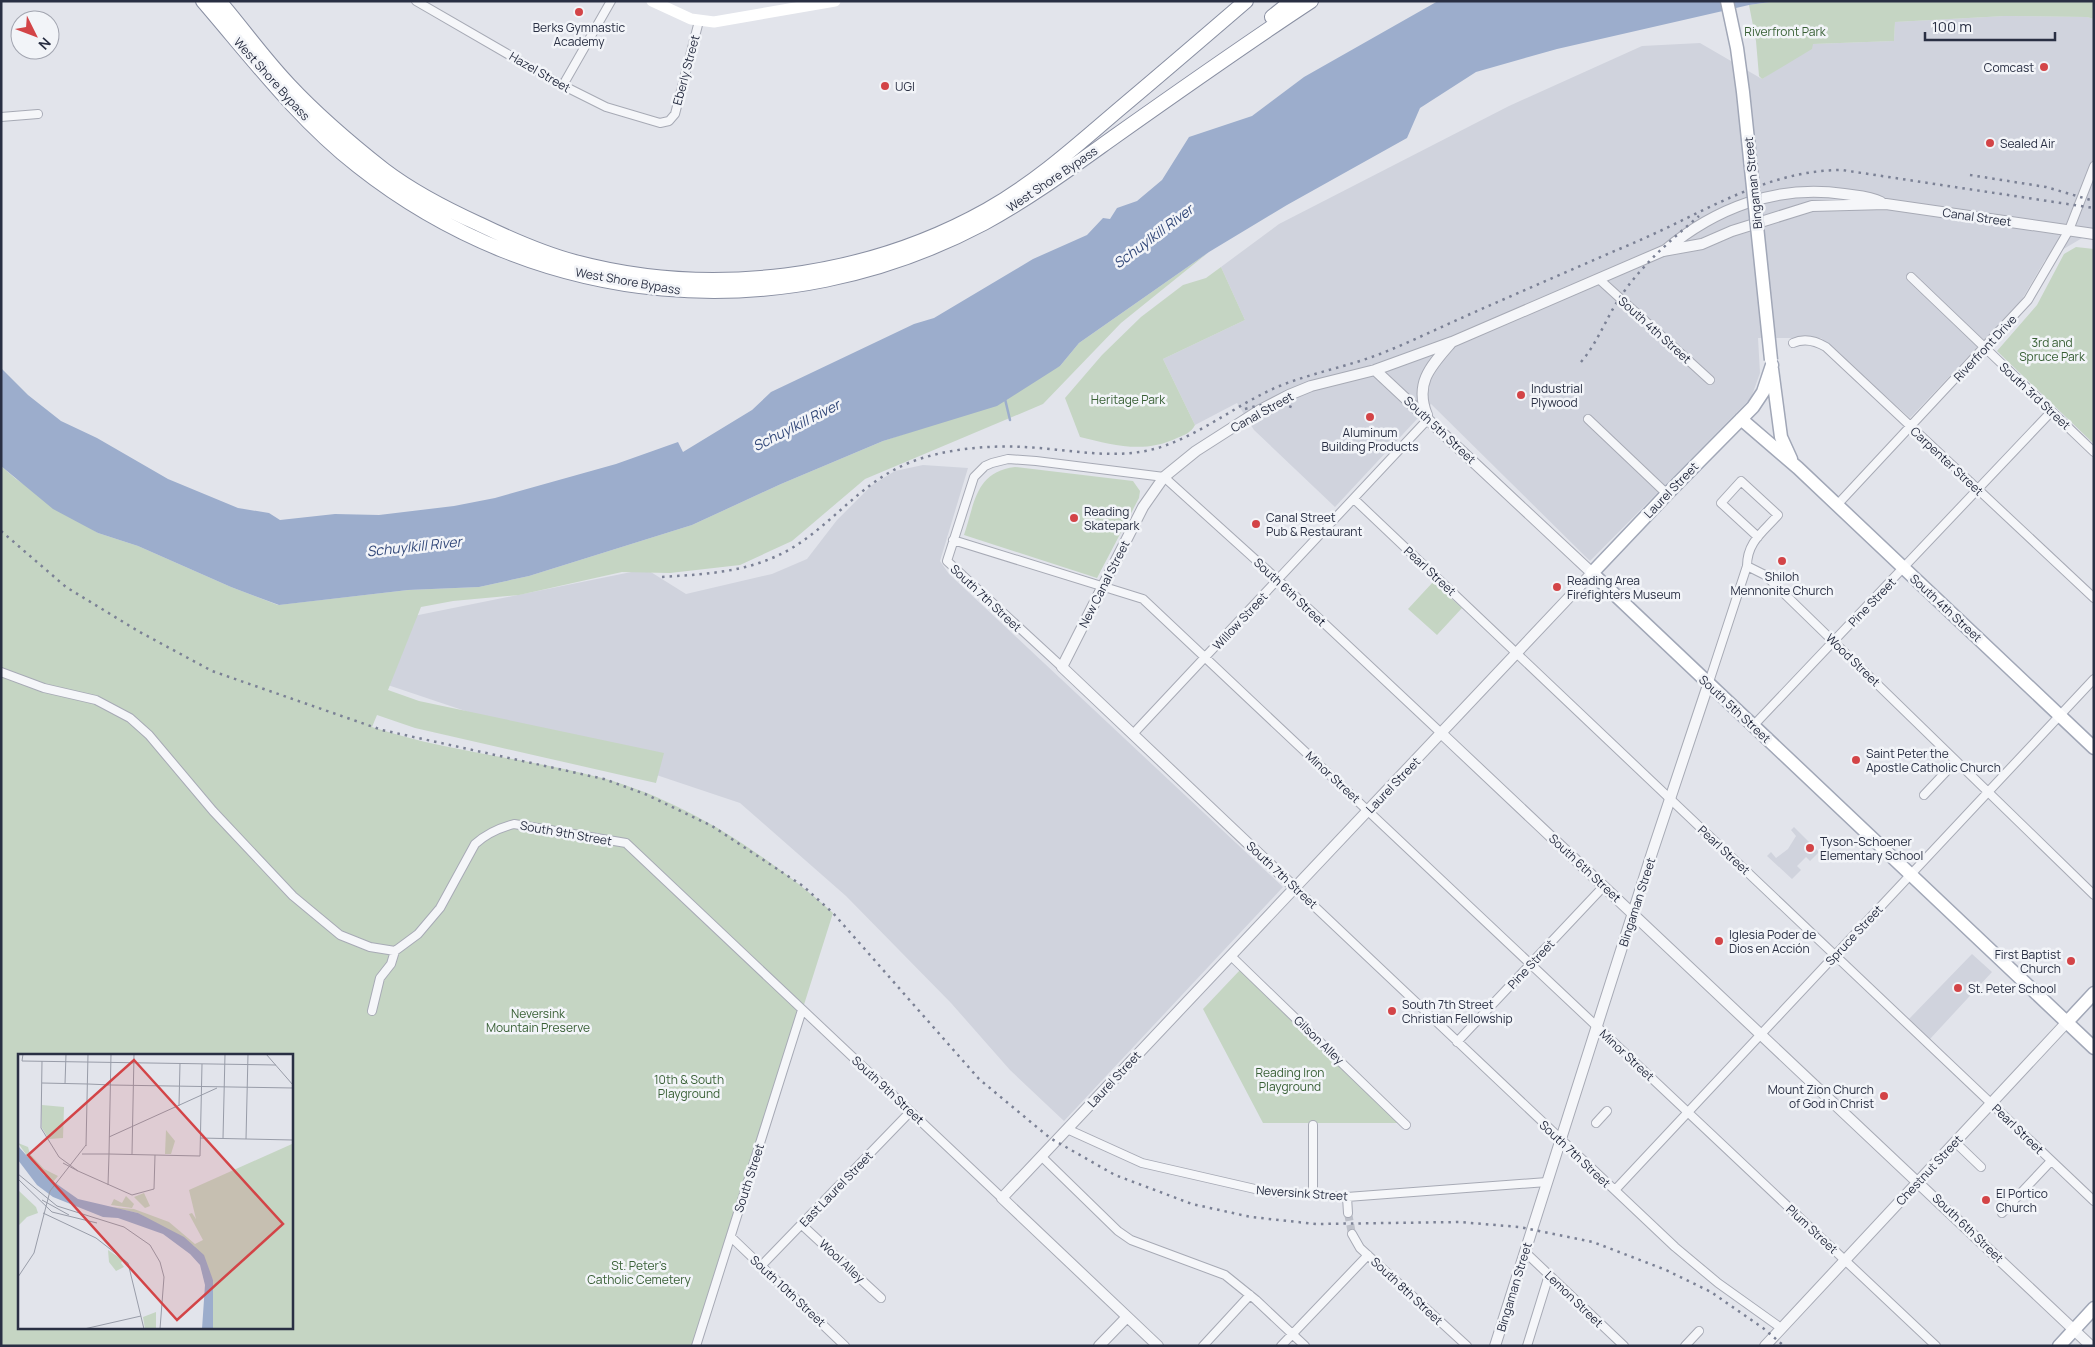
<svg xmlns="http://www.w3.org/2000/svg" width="2095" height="1347" font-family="Manrope,sans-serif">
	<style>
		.built { fill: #d0d3dd }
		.green { fill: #c5d5c3; fill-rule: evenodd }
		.water { fill: #9cadcc }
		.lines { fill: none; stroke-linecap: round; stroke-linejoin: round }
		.stream { stroke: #9cadcc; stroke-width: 2.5 }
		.minor-tunnel { stroke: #bdc0c9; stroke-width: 8; stroke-dasharray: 8 4; stroke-linecap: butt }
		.minor-casing { stroke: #a7aab5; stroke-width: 10 }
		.tertiary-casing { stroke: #a7aab5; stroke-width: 12 }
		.primary-casing { stroke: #a1a7b7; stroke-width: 15 }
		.motorway-casing { stroke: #898fa2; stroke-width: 16 }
		.minor { stroke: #f5f6f9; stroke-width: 8 }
		.tertiary { stroke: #f5f6f9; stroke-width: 10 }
		.secondary { stroke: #fff; stroke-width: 11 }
		.primary { stroke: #fff; stroke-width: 12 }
		.motorway { stroke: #fff; stroke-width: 14 }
		.rail { stroke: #7b8195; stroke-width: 2.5; stroke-dasharray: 2.5 5; stroke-linecap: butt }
		.primary-bridge-casing { stroke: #a1a7b7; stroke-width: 15; stroke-linecap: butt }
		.primary-bridge { stroke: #fff; stroke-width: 12 }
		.poi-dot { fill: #d34447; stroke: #f2f4f8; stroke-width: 2 }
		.labels { text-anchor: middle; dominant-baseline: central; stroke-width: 5; stroke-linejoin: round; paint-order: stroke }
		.poi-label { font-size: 12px; fill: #292f43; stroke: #f2f4f8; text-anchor: start }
		.park-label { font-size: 12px; fill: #396036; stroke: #f2f4f8 }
		.street-label { font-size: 12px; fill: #292f43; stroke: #f2f4f8 }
		.water-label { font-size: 14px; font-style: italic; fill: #324879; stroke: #f2f4f8 }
		.inset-road { fill: none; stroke: #989ca8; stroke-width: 1 }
		.view { fill: #d34447; fill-opacity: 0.15; stroke: #d34447; stroke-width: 2.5 }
		.inset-edge { fill: none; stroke: #292f43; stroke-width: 2.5 }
	</style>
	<rect width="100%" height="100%" fill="#e2e4eb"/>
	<!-- built -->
	<path class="built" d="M 2005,16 L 2087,17 L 2094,19 L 2094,231 L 2045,260 L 2021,301 L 1910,418 L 1821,338 L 1758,338 L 1760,373 L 1751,398 L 1590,561 L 1431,404 L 1335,507 L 1254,430 L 1237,403 L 1195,425 L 1163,359 L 1245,320 L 1221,267 L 1279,224 L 1509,106 L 1642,46 L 1700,43 L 1762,79 L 1813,44 L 1894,41 L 1895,22 Z
		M 923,465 L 968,468 L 940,561 L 949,574 L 1283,887 L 1064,1121 L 1010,1070 L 951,1003 L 846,896 L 740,803 L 364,677 L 379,623 L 646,569 L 686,594 L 772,574 L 807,559 L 837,520 L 872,485 L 895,471 Z
		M 1794,827 L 1819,852 L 1810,861 L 1806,857 L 1797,866 L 1801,870 L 1792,879 L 1767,856 L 1771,852 L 1776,858 L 1788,849 L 1796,836 L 1791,830 Z
		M 1972,954 L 1992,972 L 1930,1039 L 1909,1019 Z"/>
	<!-- green -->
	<path class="green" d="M 1777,1 L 2094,1 L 2094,19 L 2087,17 L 2005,16 L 1895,22 L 1894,41 L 1813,44 L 1812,49 L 1762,79 L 1759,76 L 1756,41 L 1749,5 Z
		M 2076,247 L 2094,249 L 2094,444 L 1997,351 L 2037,305 L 2064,254 Z
		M 1209,252 L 1121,323 L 1043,404 L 865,479 L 792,541 L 740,565 L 670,573 L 622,572 L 519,595 L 453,601 L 421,607 L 388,690 L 419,701 L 664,753 L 656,783 L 415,728 L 377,715 L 372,727 C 447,752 526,758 602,778 C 687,801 767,855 833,913 L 696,1346 L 1,1346 L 1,466 L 16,479 L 98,533 L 138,546 L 231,587 L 278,605 L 408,590 L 479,587 L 529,576 L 692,525 L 781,484 L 883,441 L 937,423 L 1060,366 L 1079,343 ZM 19,1056 L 291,1056 L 291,1328 L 19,1328 Z
		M 1221,267 L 1245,320 L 1163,359 L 1195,425 C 1191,433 1184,435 1177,438 C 1144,454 1113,445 1080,437 L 1065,398 L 1102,355 L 1141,317 L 1183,285 L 1206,278 Z
		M 1015,467 L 1133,481 L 1140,491 L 1139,498 L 1097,578 L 964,535 C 975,503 975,472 1015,467 Z
		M 1433,582 L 1462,608 L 1437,635 L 1408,609 Z
		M 1240,970 L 1392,1115 L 1398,1123 L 1263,1123 L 1203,1009 Z"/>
	<!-- water -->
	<path class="water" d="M 1438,1 L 1777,1 L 1749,5 L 1557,49 L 1476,72 L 1420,108 L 1407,138 L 1287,205 L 1209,252 L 1079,343 L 1060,366 L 997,406 L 883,441 L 781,484 L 692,525 L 529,576 L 479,587 L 408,590 L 279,605 L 231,587 L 138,546 L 98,533 L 53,509 L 1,466 L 1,368 L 28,395 L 61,421 L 97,438 L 168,479 L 238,508 L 269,513 L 280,520 L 335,514 L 379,515 L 454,506 L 495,498 L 616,464 L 678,442 L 683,452 L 752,410 L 771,392 L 914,324 L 934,318 L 1033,259 L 1087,235 L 1103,218 L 1110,219 L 1117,208 L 1137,201 L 1162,180 L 1189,137 L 1252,116 L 1304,77 Z"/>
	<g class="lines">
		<!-- stream -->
		<path class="stream" d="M 1005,399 L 1010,420"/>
		<!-- minor-tunnel -->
		<path class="minor-tunnel" d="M 1348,1213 L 1352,1234"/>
		<defs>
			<path id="minor" d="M 416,1 L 556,82 L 606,107 L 660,123 L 669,121 L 675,114 L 699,21
				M 563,85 L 611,1
				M 1,117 L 38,114
				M 1911,277 L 2094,452
				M 1600,280 L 1710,380
				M 1793,343 C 1804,338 1816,341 1826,347 L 2094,598
				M 1588,419 L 1667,494
				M 1354,499 L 2094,1201
				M 1837,505 L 2028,300 L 2069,230 L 2094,166
				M 953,540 L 1143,599 L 1936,1346
				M 1747,566 L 1765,575 L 2094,895
				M 1062,667 L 947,561 L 974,477 L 985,466 L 992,463 L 1008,459 L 1036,461 L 1164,477 L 1278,580 L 1441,733
				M 1,672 L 44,688 L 96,700 L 130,718 L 149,735 L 213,811 L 293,896 L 340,935 L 370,947 L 395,951 L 418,934 L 440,908 L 475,844 C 487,833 499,828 514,824 L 626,843 L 1002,1198
				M 1708,685 L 1747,566 C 1747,542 1763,532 1778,515 L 1741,481 L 1721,503 L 1758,537
				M 1753,726 L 2051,412
				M 1133,734 L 1428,419
				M 1924,795 L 1956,761
				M 1295,888 L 1675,1247 L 1718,1283 L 1781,1328
				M 1231,956 L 1406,1125
				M 372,1011 L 380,978 L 391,964 L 395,951
				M 1457,1042 L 1604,886
				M 1596,1123 L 1607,1111
				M 1313,1125 L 1313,1195
				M 1067,1129 L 1142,1163 L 1268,1192 L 1347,1197 L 1547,1182
				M 1955,1142 L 1981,1167
				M 1041,1156 L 1118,1231 L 1131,1240 L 1225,1275 L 1256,1300 L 1305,1346
				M 1615,1190 L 2094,679
				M 1347,1197 L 1348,1213
				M 2002,1213 L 2051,1161
				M 802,1225 L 881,1298
				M 1352,1234 L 1360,1248 L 1467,1346
				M 731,1237 L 845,1346
				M 1525,1252 L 1624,1346
				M 761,1266 L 910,1112
				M 696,1346 L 802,1010
				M 1203,1346 L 1250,1295
				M 1281,1346 L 1368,1255
				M 1527,1346 L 1549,1275
				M 1685,1346 L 1699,1331"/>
			<path id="tertiary" d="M 1664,251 C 1715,208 1777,184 1844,194 C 1856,196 1869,196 1881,202
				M 1427,415 C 1414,383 1431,366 1451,343
				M 1441,733 L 2091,1346
				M 1295,888 L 1062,667 L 1143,507 L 1164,477 L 1196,451 L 1260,410 L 1289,395 L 1311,386 L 1375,370 L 1452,342 L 1663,251 L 1702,244 L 1732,231 L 1812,206 L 1886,204 L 2094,234
				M 1099,1346 L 1127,1317
				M 1158,1346 L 1002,1198 L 1592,573 L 1375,370
				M 1495,1346 L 1652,853 L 1708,685
				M 1765,1346 L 2067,1022"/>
			<path id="primary" d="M 1772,365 L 1763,392 L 1753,407 L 1667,494 L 1592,573 L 2094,1048
				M 1772,369 L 1781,437 L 1791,459
				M 1741,419 L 1798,468 L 2094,748
				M 2067,1022 L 2094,993
				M 2059,1346 L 2094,1308"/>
			<path id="motorway" d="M 203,1 C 252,58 299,120 358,166 C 539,309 780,331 984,223 C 1030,198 1072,167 1114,137 C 1179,91 1244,45 1311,1
				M 219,1 C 243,29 264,59 289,85 C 318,116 351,144 384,170 C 413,192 446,209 479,224 C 510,239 541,253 575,262 C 710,298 864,279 987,210 C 1035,183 1075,147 1117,111 C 1160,75 1203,38 1246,1
				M 1272,17 L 1292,1"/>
		</defs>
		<!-- minor casing -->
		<use href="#minor" class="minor-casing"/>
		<!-- tertiary casing -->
		<use href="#tertiary" class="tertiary-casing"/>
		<!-- primary casing -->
		<use href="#primary" class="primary-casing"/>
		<!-- motorway casing -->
		<use href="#motorway" class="motorway-casing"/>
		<!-- minor -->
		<use href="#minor" class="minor"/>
		<!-- tertiary -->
		<use href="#tertiary" class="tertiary"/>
		<!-- secondary -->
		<path class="secondary" d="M 652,1 L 691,19 L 714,22 L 835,1"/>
		<!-- primary -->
		<use href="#primary" class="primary"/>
		<!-- motorway -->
		<use href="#motorway" class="motorway"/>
		<!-- rail -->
		<path class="rail" d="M 1970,175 L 2046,187 L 2094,201
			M 1581,362 C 1599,341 1607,315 1623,293 C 1644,263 1671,240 1699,216
			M 1245,409 C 1262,404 1277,401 1294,408
			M 1,531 L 66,587 L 138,631 L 212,671 L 382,730 L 604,779 L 645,794 L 712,826 L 803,886 L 833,913 L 979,1079 L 1050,1138 L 1115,1175 L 1192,1204 L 1251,1217 L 1316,1224 L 1460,1222 L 1519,1227 L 1593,1242 L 1666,1270 L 1711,1292 L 1763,1328 L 1784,1346
			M 662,577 C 708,574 752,572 792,548 C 835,522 862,481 911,462 C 945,449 987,445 1024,447 C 1071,449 1118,462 1164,446 C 1204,432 1238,404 1277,387 C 1311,373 1346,367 1380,354 C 1410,342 1439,328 1468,315 C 1525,290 1582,265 1638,241 C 1705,212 1767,170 1842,170 L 2094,208"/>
		<defs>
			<path id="primary-bridge" d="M 1727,1 L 1737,48 L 1743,92 L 1771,360"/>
		</defs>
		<!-- primary-bridge casing -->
		<use href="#primary-bridge" class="primary-bridge-casing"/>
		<!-- primary-bridge -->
		<use href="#primary-bridge" class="primary-bridge"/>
	</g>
	<!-- markers -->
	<g class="poi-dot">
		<circle cx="579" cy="12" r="5"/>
		<circle cx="2044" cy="67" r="5"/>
		<circle cx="885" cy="86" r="5"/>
		<circle cx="1990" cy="143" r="5"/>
		<circle cx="1521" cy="395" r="5"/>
		<circle cx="1370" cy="417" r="5"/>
		<circle cx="1074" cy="518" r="5"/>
		<circle cx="1256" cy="524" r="5"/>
		<circle cx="1782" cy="561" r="5"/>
		<circle cx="1557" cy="587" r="5"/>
		<circle cx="1856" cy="760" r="5"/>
		<circle cx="1810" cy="848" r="5"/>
		<circle cx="1719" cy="941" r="5"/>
		<circle cx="2071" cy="961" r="5"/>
		<circle cx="1958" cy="988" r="5"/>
		<circle cx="1392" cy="1011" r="5"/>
		<circle cx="1884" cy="1096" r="5"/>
		<circle cx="1986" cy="1200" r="5"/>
	</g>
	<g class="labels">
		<!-- poi labels -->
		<g class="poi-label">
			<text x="579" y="27" text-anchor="middle">Berks Gymnastic<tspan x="579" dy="14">Academy</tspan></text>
			<text x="2034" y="67" text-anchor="end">Comcast</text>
			<text x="895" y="86">UGI</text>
			<text x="2000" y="143">Sealed Air</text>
			<text x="1531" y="388">Industrial<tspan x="1531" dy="14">Plywood</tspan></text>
			<text x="1370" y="432" text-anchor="middle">Aluminum<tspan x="1370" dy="14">Building Products</tspan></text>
			<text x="1084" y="511">Reading<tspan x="1084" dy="14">Skatepark</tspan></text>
			<text x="1266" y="517">Canal Street<tspan x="1266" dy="14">Pub &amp; Restaurant</tspan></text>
			<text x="1782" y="576" text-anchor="middle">Shiloh<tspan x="1782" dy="14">Mennonite Church</tspan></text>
			<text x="1567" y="580">Reading Area<tspan x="1567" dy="14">Firefighters Museum</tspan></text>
			<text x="1866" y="753">Saint Peter the<tspan x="1866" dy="14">Apostle Catholic Church</tspan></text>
			<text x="1820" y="841">Tyson-Schoener<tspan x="1820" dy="14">Elementary School</tspan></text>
			<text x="1729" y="934">Iglesia Poder de<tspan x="1729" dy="14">Dios en Acción</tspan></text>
			<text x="2061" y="954" text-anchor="end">First Baptist<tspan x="2061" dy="14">Church</tspan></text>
			<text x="1968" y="988">St. Peter School</text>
			<text x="1402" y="1004">South 7th Street<tspan x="1402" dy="14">Christian Fellowship</tspan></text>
			<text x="1874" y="1089" text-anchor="end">Mount Zion Church<tspan x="1874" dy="14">of God in Christ</tspan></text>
			<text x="1996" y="1193">El Portico<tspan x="1996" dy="14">Church</tspan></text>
		</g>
		<!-- park labels -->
		<g class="park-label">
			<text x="1785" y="31">Riverfront Park</text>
			<text x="2052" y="342">3rd and<tspan x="2052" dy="14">Spruce Park</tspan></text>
			<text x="1128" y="399">Heritage Park</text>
			<text x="538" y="1013">Neversink<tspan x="538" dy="14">Mountain Preserve</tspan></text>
			<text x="1290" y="1072">Reading Iron<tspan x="1290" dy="14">Playground</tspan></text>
			<text x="689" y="1079">10th &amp; South<tspan x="689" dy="14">Playground</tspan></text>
			<text x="639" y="1265">St. Peter's<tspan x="639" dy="14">Catholic Cemetery</tspan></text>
		</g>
		<!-- street labels -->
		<g class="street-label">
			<text transform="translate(686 70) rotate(-75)">Eberly Street</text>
			<text transform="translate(540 72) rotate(30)">Hazel Street</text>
			<text transform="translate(272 79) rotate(48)">West Shore Bypass</text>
			<text transform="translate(1052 179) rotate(-34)">West Shore Bypass</text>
			<text transform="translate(1753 183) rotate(-96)">Bingaman Street</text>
			<text transform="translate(1977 217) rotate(8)">Canal Street</text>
			<text transform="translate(628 281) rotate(10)">West Shore Bypass</text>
			<text transform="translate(1655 330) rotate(42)">South 4th Street</text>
			<text transform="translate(1985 348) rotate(-47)">Riverfront Drive</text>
			<text transform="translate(2035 396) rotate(43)">South 3rd Street</text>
			<text transform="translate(1262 412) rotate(-29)">Canal Street</text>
			<text transform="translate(1440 430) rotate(43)">South 5th Street</text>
			<text transform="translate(1947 461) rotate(43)">Carpenter Street</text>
			<text transform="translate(1671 490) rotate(-46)">Laurel Street</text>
			<text transform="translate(1430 571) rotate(43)">Pearl Street</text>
			<text transform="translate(1104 584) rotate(-63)">New Canal Street</text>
			<text transform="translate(1290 592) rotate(43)">South 6th Street</text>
			<text transform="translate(986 598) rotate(43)">South 7th Street</text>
			<text transform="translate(1872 602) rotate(-46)">Pine Street</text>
			<text transform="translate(1946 608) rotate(43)">South 4th Street</text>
			<text transform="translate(1240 621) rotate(-47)">Willow Street</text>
			<text transform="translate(1853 660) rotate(44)">Wood Street</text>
			<text transform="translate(1735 709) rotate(43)">South 5th Street</text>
			<text transform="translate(1333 777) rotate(43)">Minor Street</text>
			<text transform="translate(1393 785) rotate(-46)">Laurel Street</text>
			<text transform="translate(566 833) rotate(10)">South 9th Street</text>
			<text transform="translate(1724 850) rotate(43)">Pearl Street</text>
			<text transform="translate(1585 868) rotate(43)">South 6th Street</text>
			<text transform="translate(1282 875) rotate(43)">South 7th Street</text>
			<text transform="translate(1637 902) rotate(-72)">Bingaman Street</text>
			<text transform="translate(1854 935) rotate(-47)">Spruce Street</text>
			<text transform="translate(1531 964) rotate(-47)">Pine Street</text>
			<text transform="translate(1319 1040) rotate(44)">Gilson Alley</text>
			<text transform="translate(1627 1055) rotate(43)">Minor Street</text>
			<text transform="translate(1114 1079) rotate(-47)">Laurel Street</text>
			<text transform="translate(888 1090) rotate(43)">South 9th Street</text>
			<text transform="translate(2018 1129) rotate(44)">Pearl Street</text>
			<text transform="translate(1575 1154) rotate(43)">South 7th Street</text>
			<text transform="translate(1929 1170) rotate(-47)">Chestnut Street</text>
			<text transform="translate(749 1178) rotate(-72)">South Street</text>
			<text transform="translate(836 1189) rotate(-46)">East Laurel Street</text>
			<text transform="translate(1302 1193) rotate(4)">Neversink Street</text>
			<text transform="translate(1968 1228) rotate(44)">South 6th Street</text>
			<text transform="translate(1812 1229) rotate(43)">Plum Street</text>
			<text transform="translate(842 1261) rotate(43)">Wool Alley</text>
			<text transform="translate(1514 1287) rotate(-73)">Bingaman Street</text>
			<text transform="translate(788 1291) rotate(43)">South 10th Street</text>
			<text transform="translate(1407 1291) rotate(43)">South 8th Street</text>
			<text transform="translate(1574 1299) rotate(44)">Lemon Street</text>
		</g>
		<!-- water labels -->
		<g class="water-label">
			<text transform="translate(1153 236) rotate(-37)">Schuylkill River</text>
			<text transform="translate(796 425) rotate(-27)">Schuylkill River</text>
			<text transform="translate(414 546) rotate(-6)">Schuylkill River</text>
		</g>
	</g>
	<!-- overview -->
	<g transform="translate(18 1054)">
		<rect width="275" height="275" fill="#e2e4eb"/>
		<path d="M 24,51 L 46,53 L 45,84 L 31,85 L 24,74 ZM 148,76 L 157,87 L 153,100 L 147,100 ZM 0,89 L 10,93 L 12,100 L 26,115 L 40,122 L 35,128 L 17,113 ZM 274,90 L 275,275 L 195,275 L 195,226 L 176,192 L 120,159 L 93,153 L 116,155 L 151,168 L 177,190 L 185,186 L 171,160 L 174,159 L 178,165 L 171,136 ZM 0,136 L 18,153 L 20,159 L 9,163 L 0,172 ZM 126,139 L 132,152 L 127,154 L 116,143 ZM 108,142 L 116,150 L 114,154 L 93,151 L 96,145 L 104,149 ZM 90,196 L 105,206 L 103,209 L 106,213 L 98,217 L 91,208 ZM 138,258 L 138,275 L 127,275 L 125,263 Z" fill="#c5d5c3"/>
		<path d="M 0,92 L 26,121 L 60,145 L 120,159 L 166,183 L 186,201 L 195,226 L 195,275 L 184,275 L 187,231 L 182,211 L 172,200 L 145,180 L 100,164 L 85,163 L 35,143 L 19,131 L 0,106 Z" fill="#9cadcc"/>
		<path class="inset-road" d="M 5,0 L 4,7 L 258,11M 248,0 L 275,31M 24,7 L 23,74 L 41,103M 24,29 L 70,30M 47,30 L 48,0M 70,30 L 93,31M 93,31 L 275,34M 161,52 L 162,9M 91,83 L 199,34M 182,84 L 275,86M 205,84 L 207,0M 228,85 L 230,0M 68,92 L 70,0M 64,100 L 91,100 L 93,0M 114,100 L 116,0M 41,103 L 60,117 L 114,141 L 136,135 L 137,101M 45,109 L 60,117M 0,120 L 39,152 L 106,173 L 132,191 L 142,208 L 146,223 L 142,275M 0,125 L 34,158 L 79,169M 90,131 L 91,100 L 182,102 L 184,10M 24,146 L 51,161M 25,159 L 78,184 L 110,209 L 126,275M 0,223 L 16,199 L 32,137 L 68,91M 66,275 L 123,262"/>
		<path class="view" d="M 116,6 L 265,170 L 159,266 L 10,101 Z"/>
		<rect width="275" height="275" class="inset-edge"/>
	</g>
	<!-- border -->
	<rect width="2095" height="1347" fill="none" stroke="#292f43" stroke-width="5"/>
	<!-- north arrow -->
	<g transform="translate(35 35) rotate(132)"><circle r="24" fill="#f2f4f8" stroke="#a2a5b0"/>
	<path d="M0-4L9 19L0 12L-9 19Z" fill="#d34447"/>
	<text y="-8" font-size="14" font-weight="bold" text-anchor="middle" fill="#292f43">N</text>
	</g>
	<!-- scale -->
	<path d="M1925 32v8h130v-8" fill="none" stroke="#292f43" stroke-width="2.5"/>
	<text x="1932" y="32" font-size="15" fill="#292f43" stroke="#f2f4f8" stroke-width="4" paint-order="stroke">100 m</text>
</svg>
